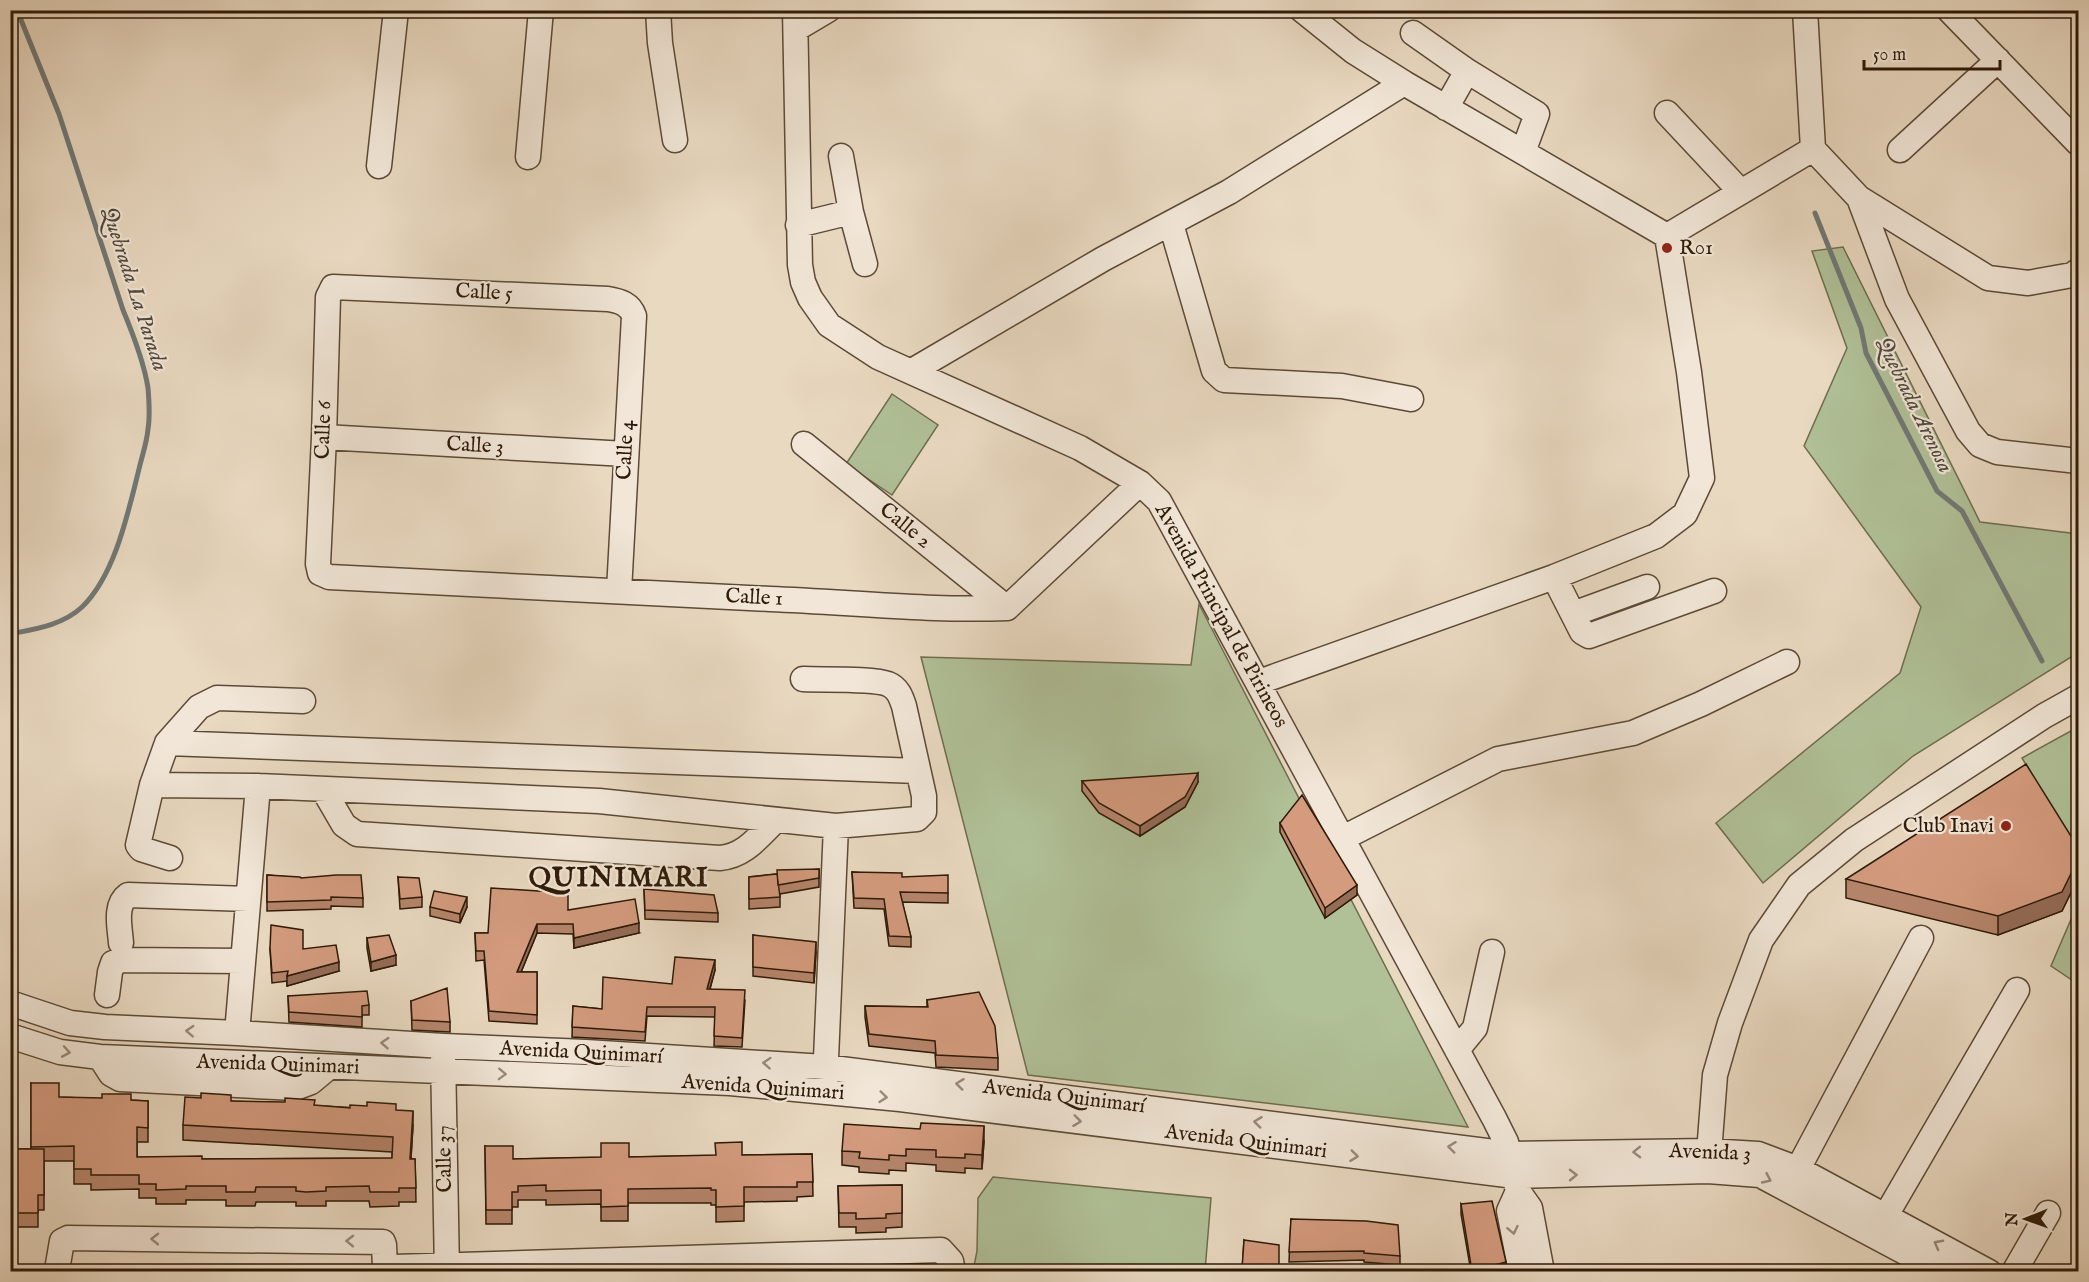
<svg xmlns="http://www.w3.org/2000/svg" width="2089" height="1282" font-family="'IM FELL English',serif">
	<style>
		.green { fill: #b0c097; stroke: #6f6d4f; stroke-width: 1.5 }
		.lines { fill: none; stroke-linecap: round; stroke-linejoin: round }
		.stream { stroke: #717875; stroke-width: 5 }
		.minor-casing { stroke: #5d4a36; stroke-width: 27 }
		.minor { stroke: #f1e6d7; stroke-width: 24 }
		.wall { fill: #b6856c; stroke: #2e1a07; stroke-width: 1.5 }
		.shaded-wall { fill: #946c58; stroke: #2e1a07; stroke-width: 1.5 }
		.building { fill: #d49b7e; stroke: #2e1a07; stroke-width: 1.5 }
		.oneway { stroke: #998a79 }
		.poi-dot { fill: #8f2418; stroke: #f1e6d7; stroke-width: 2 }
		.labels { text-anchor: middle; dominant-baseline: central; stroke-width: 4.5; stroke-linejoin: round; paint-order: stroke }
		.poi-label { font-size: 21px; fill: #2e1a07; stroke: #f1e6d7; text-anchor: start }
		.street-label { font-size: 21px; fill: #2e1a07; stroke: #f1e6d7 }
		.water-label { font-size: 22px; font-style: italic; fill: #50493e; stroke: #f1e6d7 }
		.district-label { font-size: 27px; font-weight: bold; letter-spacing: 1.5px; fill: #2e1a07; stroke: #f1e6d7 }
	</style>
	<rect width="100%" height="100%" fill="#e9d9c1"/>
	<filter id="stains"><feTurbulence type="fractalNoise" baseFrequency=".00333" numOctaves="4"/><feColorMatrix values="0 0 0 0 .2 0 0 0 0 .09 0 0 0 0 .02 0 0 0 .5 -.17"/></filter>
	<radialGradient id="worn" r=".72"><stop offset=".6" stop-color="#630" stop-opacity="0"/><stop offset="1" stop-color="#630" stop-opacity=".3"/></radialGradient>
	<!-- green -->
	<path class="green" d="M 1843,247 L 1980,522 L 2078,534 L 2078,657 L 2071,657 L 1913,756 L 1763,883 L 1716,823 L 1900,673 L 1921,607 L 1804,446 L 1847,348 L 1812,251 Z
		M 892,394 L 938,425 L 892,495 L 846,464 Z
		M 1199,604 L 1468,1127 L 1028,1075 L 921,657 L 1191,665 Z
		M 2078,727 L 2078,854 L 2022,758 Z
		M 2078,903 L 2078,984 L 2051,966 Z
		M 993,1177 L 1211,1198 L 1205,1271 L 973,1271 L 977,1251 L 978,1198 Z"/>
	<g class="lines">
		<!-- stream -->
		<path class="stream" d="M 1815,213 L 1861,328 L 1866,353 L 1937,491 L 1962,511 L 2042,661
			M 10,634 C 35,629 63,625 82,607 C 115,575 128,513 139,469 C 142,456 147,442 148,429 C 150,417 149,400 148,388 C 144,362 133,334 123,310 L 59,114 L 17,10"/>
		<defs>
			<path id="minor" d="M 658,10 L 660,43 L 675,140
				M 795,10 L 800,265 L 803,282 L 810,298 L 829,325 L 878,357 L 1080,448 L 1140,483 L 1159,501 L 1494,1118 L 1506,1142 L 1518,1191 L 1530,1208 L 1542,1272
				M 1805,10 L 1813,149 L 1859,198 L 1988,278 L 2028,283 L 2072,275 L 2078,271
				M 1949,10 L 2078,143
				M 796,29 L 828,10
				M 1413,33 L 1467,71 L 1537,114 L 1523,152
				M 1446,108 L 1467,71
				M 1667,113 L 1741,192
				M 1900,150 L 1998,60
				M 841,156 L 851,212 L 865,264
				M 528,157 L 541,10
				M 379,166 L 396,10
				M 1859,198 L 1897,299 L 1968,431 L 1980,445 L 1997,452 L 2078,461
				M 1171,224 L 1214,371 L 1224,380 L 1342,386 L 1411,399
				M 798,225 L 851,212
				M 1667,236 L 1813,149
				M 912,371 L 1103,259 L 1229,192 L 1404,83
				M 324,437 L 626,454
				M 804,444 L 1007,608
				M 1554,577 L 1582,632 L 1589,636 L 1714,591
				M 619,591 L 634,316 C 630,304 620,301 608,299 L 333,287 L 328,297 L 324,437 L 318,564 L 320,573 L 329,577 C 476,584 623,592 770,599 C 849,602 927,611 1007,608 L 1140,483
				M 1573,614 L 1647,587
				M 1259,682 L 1554,577 L 1656,536 L 1685,514 L 1702,478 L 1689,372 L 1667,236 L 1404,83 L 1353,51 L 1302,10
				M 167,743 L 918,771
				M 152,785 L 258,786 L 599,801 L 836,826 L 917,819 L 924,812 L 924,796 L 904,706 C 901,697 898,688 888,684 C 874,678 821,680 803,679
				M 323,789 L 344,825 L 357,834 L 720,858 C 745,856 759,836 776,820
				M 1343,838 L 1498,759 L 1633,733 L 1701,704 L 1787,662
				M 170,858 L 141,849 L 138,845 L 152,785 L 167,743 L 199,707 L 217,698 L 303,701
				M 121,943 C 120,928 114,905 128,895 L 248,899
				M 107,995 L 110,972 L 113,963 L 122,960 L 243,961
				M 10,1003 L 70,1023 L 105,1027 L 237,1033 L 443,1046 L 586,1052 L 825,1067 L 1510,1154 L 1708,1151 L 1758,1154 L 1798,1169 L 1989,1272
				M 237,1033 L 258,786
				M 10,1036 L 60,1052 L 100,1057 L 730,1083 L 900,1099 L 1515,1176 L 1708,1171 L 1760,1175 L 1942,1272
				M 1457,1050 L 1475,1028 L 1492,952
				M 443,1055 L 447,1272
				M 100,1057 L 111,1074 L 120,1079 L 295,1088 L 311,1082 L 329,1067
				M 825,1082 L 836,826
				M 1708,1166 L 1715,1075 L 1730,1023 L 1761,940 L 1799,885 L 1854,840 L 2044,716 L 2078,697
				M 1798,1169 L 1921,938
				M 1518,1191 L 1509,1211 L 1521,1272
				M 1885,1217 L 2017,990
				M 394,1267 L 941,1250 L 951,1261 L 953,1272
				M 57,1270 L 62,1241 L 68,1238 L 383,1242 L 384,1245 L 385,1267
				M 2014,1272 L 2048,1213"/>
		</defs>
		<!-- minor casing -->
		<use href="#minor" class="minor-casing"/>
		<!-- minor -->
		<use href="#minor" class="minor"/>
	</g>
	<!-- wall -->
	<path class="wall" d="M 1082,781 L 1198,782 L 1185,807 L 1140,836 L 1099,813 L 1082,791 Z
		M 1280,823 L 1357,895 L 1325,918 L 1280,832 Z
		M 2079,849 L 2079,876 L 2062,911 L 1998,935 L 1846,898 L 1846,879 Z
		M 819,869 L 819,887 L 780,894 L 780,907 L 749,909 L 749,877 Z
		M 852,872 L 902,877 L 948,893 L 948,903 L 902,902 L 911,937 L 911,947 L 889,946 L 884,909 L 854,908 Z
		M 267,875 L 301,878 L 363,898 L 363,907 L 331,906 L 331,909 L 267,911 Z
		M 398,877 L 422,897 L 422,907 L 400,909 Z
		M 644,889 L 718,913 L 718,922 L 645,919 Z
		M 430,907 L 467,907 L 460,923 L 430,916 Z
		M 568,910 L 639,933 L 574,948 L 573,934 L 537,933 L 521,972 L 537,972 L 537,1024 L 489,1021 L 484,960 L 476,961 L 475,933 L 488,933 Z
		M 753,935 L 816,952 L 814,983 L 753,976 Z
		M 367,938 L 396,965 L 371,971 L 367,948 Z
		M 270,948 L 303,949 L 339,971 L 287,986 L 287,981 L 272,983 Z
		M 715,970 L 710,989 L 745,1000 L 742,1047 L 714,1046 L 715,1017 L 647,1016 L 645,1041 L 572,1037 L 573,1006 L 602,1009 Z
		M 288,996 L 369,1005 L 369,1015 L 362,1015 L 362,1027 L 289,1022 Z
		M 927,1000 L 998,1058 L 998,1070 L 936,1067 L 935,1053 L 869,1046 L 865,1017 L 865,1006 L 927,1007 Z
		M 411,1001 L 450,1022 L 450,1032 L 412,1030 Z
		M 31,1083 L 59,1097 L 148,1101 L 148,1142 L 137,1142 L 137,1157 L 202,1159 L 392,1158 L 392,1152 L 183,1140 L 183,1125 L 231,1101 L 396,1110 L 413,1125 L 411,1159 L 415,1159 L 416,1202 L 399,1202 L 399,1206 L 370,1207 L 369,1201 L 326,1201 L 326,1206 L 296,1206 L 296,1202 L 256,1202 L 255,1206 L 226,1206 L 226,1200 L 186,1200 L 186,1204 L 156,1204 L 156,1198 L 139,1198 L 139,1189 L 91,1190 L 91,1184 L 74,1184 L 74,1161 L 44,1161 L 44,1210 L 38,1210 L 38,1227 L 12,1227 L 11,1149 L 31,1149 Z
		M 984,1141 L 982,1169 L 965,1168 L 965,1173 L 936,1171 L 936,1165 L 906,1163 L 906,1171 L 889,1170 L 889,1174 L 859,1172 L 859,1167 L 842,1165 L 842,1151 Z
		M 485,1146 L 513,1159 L 812,1154 L 813,1196 L 797,1197 L 797,1201 L 744,1202 L 744,1221 L 716,1222 L 716,1205 L 711,1205 L 711,1203 L 628,1203 L 628,1221 L 601,1221 L 601,1204 L 546,1205 L 546,1200 L 518,1200 L 518,1207 L 512,1207 L 512,1224 L 486,1224 Z
		M 902,1185 L 902,1227 L 886,1228 L 886,1232 L 856,1233 L 856,1227 L 839,1227 L 838,1186 Z
		M 1461,1204 L 1506,1271 L 1471,1272 L 1461,1214 Z
		M 1291,1219 L 1400,1256 L 1400,1265 L 1364,1262 L 1364,1260 L 1289,1262 Z
		M 1244,1240 L 1279,1272 L 1242,1272 Z"/>
	<!-- shaded-wall -->
	<path class="shaded-wall" d="M 1198,773 L 1198,782 L 1185,807 L 1140,836 L 1140,826 Z
		M 2079,857 L 2079,876 L 2062,911 L 1998,935 L 1998,916 Z
		M 1357,885 L 1357,895 L 1325,918 L 1325,908 Z
		M 467,897 L 467,907 L 460,923 L 460,914 Z
		M 639,923 L 639,933 L 574,948 L 574,938 Z
		M 537,924 L 537,933 L 517,982 L 517,972 Z
		M 816,942 L 816,952 L 814,983 L 814,973 Z
		M 396,955 L 396,965 L 371,971 L 371,962 Z
		M 715,960 L 715,970 L 707,999 L 707,989 Z
		M 339,962 L 339,971 L 287,986 L 287,976 Z
		M 413,1111 L 413,1125 L 410,1174 L 410,1159 Z
		M 984,1126 L 984,1141 L 982,1169 L 982,1155 Z
		M 1506,1262 L 1506,1271 L 1472,1272 L 1472,1271 Z"/>
	<!-- building -->
	<path class="building" d="M 2026,764 L 2079,849 L 2079,857 L 2062,892 L 1998,916 L 1846,879 Z
		M 1198,773 L 1185,797 L 1140,826 L 1099,803 L 1082,781 Z
		M 1302,795 L 1357,885 L 1325,908 L 1280,823 Z
		M 819,869 L 819,878 L 778,885 L 777,870 Z
		M 852,872 L 902,873 L 902,877 L 948,875 L 948,893 L 900,892 L 911,937 L 889,936 L 884,899 L 854,898 Z
		M 777,874 L 780,897 L 749,899 L 749,877 Z
		M 267,875 L 300,877 L 301,878 L 336,875 L 361,875 L 363,898 L 331,897 L 331,900 L 267,902 Z
		M 398,877 L 419,878 L 422,897 L 400,899 Z
		M 491,888 L 568,893 L 568,910 L 635,899 L 639,923 L 574,938 L 573,924 L 537,924 L 517,972 L 537,972 L 537,1015 L 489,1011 L 484,951 L 476,951 L 475,933 L 488,933 Z
		M 644,889 L 714,895 L 718,913 L 645,910 Z
		M 434,891 L 467,897 L 460,914 L 430,907 Z
		M 271,925 L 303,930 L 303,949 L 336,945 L 339,962 L 287,976 L 288,971 L 272,973 L 270,948 Z
		M 389,935 L 396,955 L 371,962 L 367,938 Z
		M 753,935 L 816,942 L 814,973 L 753,967 Z
		M 675,957 L 715,960 L 707,989 L 745,990 L 742,1038 L 714,1036 L 715,1007 L 647,1007 L 645,1032 L 572,1027 L 573,1006 L 602,1009 L 603,977 L 672,984 Z
		M 447,988 L 450,1022 L 412,1020 L 411,1001 Z
		M 367,991 L 369,1005 L 362,1006 L 362,1017 L 289,1012 L 288,996 Z
		M 979,992 L 995,1026 L 998,1058 L 936,1055 L 935,1041 L 869,1034 L 865,1006 L 928,1007 L 927,1000 Z
		M 31,1083 L 59,1083 L 59,1097 L 102,1098 L 102,1094 L 131,1094 L 131,1100 L 148,1101 L 148,1128 L 137,1127 L 137,1157 L 202,1156 L 202,1159 L 392,1158 L 393,1137 L 183,1125 L 185,1097 L 201,1098 L 201,1093 L 231,1095 L 231,1101 L 285,1102 L 285,1098 L 315,1100 L 314,1105 L 350,1108 L 350,1105 L 367,1106 L 367,1102 L 396,1104 L 396,1110 L 413,1111 L 410,1159 L 415,1159 L 416,1188 L 399,1188 L 399,1192 L 370,1192 L 369,1186 L 326,1187 L 326,1191 L 306,1192 L 296,1191 L 296,1187 L 256,1187 L 255,1192 L 226,1192 L 226,1186 L 186,1186 L 186,1189 L 156,1190 L 156,1184 L 139,1184 L 139,1175 L 91,1175 L 91,1169 L 74,1169 L 74,1146 L 31,1147 Z
		M 921,1123 L 984,1126 L 982,1155 L 965,1154 L 965,1158 L 936,1157 L 936,1150 L 906,1149 L 906,1156 L 889,1155 L 889,1160 L 859,1158 L 860,1152 L 842,1151 L 844,1124 L 920,1129 Z
		M 742,1142 L 742,1155 L 812,1154 L 813,1182 L 797,1182 L 797,1187 L 744,1187 L 744,1206 L 716,1207 L 716,1190 L 711,1190 L 711,1188 L 628,1189 L 628,1206 L 601,1207 L 601,1190 L 546,1191 L 546,1185 L 518,1186 L 518,1192 L 512,1192 L 512,1210 L 486,1210 L 485,1146 L 513,1146 L 513,1159 L 601,1157 L 601,1143 L 629,1143 L 629,1157 L 716,1155 L 715,1143 Z
		M 11,1149 L 44,1149 L 44,1195 L 38,1195 L 38,1213 L 12,1213 Z
		M 902,1185 L 902,1213 L 886,1214 L 886,1218 L 856,1219 L 856,1213 L 839,1213 L 838,1186 Z
		M 1492,1201 L 1506,1262 L 1472,1271 L 1461,1204 Z
		M 1291,1219 L 1366,1221 L 1398,1225 L 1400,1256 L 1364,1253 L 1364,1251 L 1289,1252 Z
		M 1244,1240 L 1279,1245 L 1279,1272 L 1267,1272 L 1242,1269 Z
		M 926,1264 L 926,1272 L 765,1272 L 765,1267 Z
		M 425,1267 L 425,1272 L 10,1272 L 10,1268 Z
		M 629,1267 L 629,1272 L 534,1272 L 534,1269 Z"/>
	<!-- one-way arrows -->
	<defs><path id="oneway-chevron" d="M-2-3.5L2.5 0L-2 3.5" fill="none" stroke-width="1.6" stroke-linecap="round" stroke-linejoin="round" transform="scale(1.5)"/></defs>
	<g class="oneway">
		<use href="#oneway-chevron" transform="translate(190 1031) rotate(-177)"/>
		<use href="#oneway-chevron" transform="translate(385 1043) rotate(-176)"/>
		<use href="#oneway-chevron" transform="translate(66 1052) rotate(10)"/>
		<use href="#oneway-chevron" transform="translate(767 1063) rotate(-176)"/>
		<use href="#oneway-chevron" transform="translate(502 1074) rotate(2)"/>
		<use href="#oneway-chevron" transform="translate(960 1084) rotate(-173)"/>
		<use href="#oneway-chevron" transform="translate(883 1097) rotate(6)"/>
		<use href="#oneway-chevron" transform="translate(1077 1121) rotate(7)"/>
		<use href="#oneway-chevron" transform="translate(1258 1122) rotate(-173)"/>
		<use href="#oneway-chevron" transform="translate(1452 1147) rotate(-173)"/>
		<use href="#oneway-chevron" transform="translate(1637 1152) rotate(179)"/>
		<use href="#oneway-chevron" transform="translate(1354 1156) rotate(7)"/>
		<use href="#oneway-chevron" transform="translate(1573 1175) rotate(-1)"/>
		<use href="#oneway-chevron" transform="translate(1767 1179) rotate(25)"/>
		<use href="#oneway-chevron" transform="translate(1513 1230) rotate(78)"/>
		<use href="#oneway-chevron" transform="translate(155 1239) rotate(-179)"/>
		<use href="#oneway-chevron" transform="translate(350 1241) rotate(-179)"/>
		<use href="#oneway-chevron" transform="translate(1938 1244) rotate(-152)"/>
	</g>
	<!-- markers -->
	<g class="poi-dot">
		<circle cx="1667" cy="248" r="6"/>
		<circle cx="2006" cy="826" r="6"/>
	</g>
	<g class="labels">
		<!-- poi labels -->
		<g class="poi-label">
			<text x="1679" y="248">R01</text>
			<text x="1994" y="826" text-anchor="end">Club Inavi</text>
		</g>
		<!-- street labels -->
		<g class="street-label">
			<text transform="translate(484 293) rotate(3)">Calle 5</text>
			<text transform="translate(324 430) rotate(-88)">Calle 6</text>
			<text transform="translate(475 446) rotate(3)">Calle 3</text>
			<text transform="translate(626 450) rotate(-87)">Calle 4</text>
			<text transform="translate(905 526) rotate(39)">Calle 2</text>
			<text transform="translate(754 598) rotate(3)">Calle 1</text>
			<text transform="translate(1221 616) rotate(61)">Avenida Principal de Pirineos</text>
			<text transform="translate(581 1053) rotate(3)">Avenida Quinimarí</text>
			<text transform="translate(278 1065) rotate(2)">Avenida Quinimari</text>
			<text transform="translate(763 1088) rotate(4)">Avenida Quinimari</text>
			<text transform="translate(1064 1097) rotate(7)">Avenida Quinimarí</text>
			<text transform="translate(1246 1142) rotate(7)">Avenida Quinimari</text>
			<text transform="translate(1710 1153) rotate(2)">Avenida 3</text>
			<text transform="translate(445 1159) rotate(-91)">Calle 37</text>
		</g>
		<!-- water labels -->
		<g class="water-label">
			<text transform="translate(134 289) rotate(72)">Quebrada La Parada</text>
			<text transform="translate(1914 405) rotate(64)">Quebrada Arenosa</text>
		</g>
		<!-- district labels -->
		<g class="district-label">
			<text x="619" y="879">QUINIMARI</text>
		</g>
	</g>
	<!-- margin -->
	<rect width="2089" height="1282" fill="none" stroke="#e9d9c1" stroke-width="36"/>
	<rect x="12" y="12" width="2065" height="1258" fill="none" stroke="#2e1a07" stroke-width="3"/>
	<rect x="18" y="18" width="2053" height="1246" fill="none" stroke="#2e1a07" stroke-width="1.5"/>
	<!-- north arrow -->
	<g transform="translate(2026 1219) rotate(269)" stroke="#f1e6d7" stroke-width="4.5" paint-order="stroke">
	<path d="M0-4.5L10 22L0 15L-10 22Z" fill="#2e1a07"/>
	<text y="-9" font-size="16" font-weight="bold" text-anchor="middle" fill="#2e1a07">N</text>
	</g>
	<!-- scale -->
	<path d="M1864 60v9h136v-9" fill="none" stroke="#2e1a07" stroke-width="3"/>
	<text x="1873" y="60" font-size="18" fill="#2e1a07" stroke="#f1e6d7" stroke-width="4.5" paint-order="stroke">50 m</text>
	<rect width="100%" height="100%" filter="url(#stains)"/>
	<rect width="100%" height="100%" fill="url(#worn)"/>
</svg>
